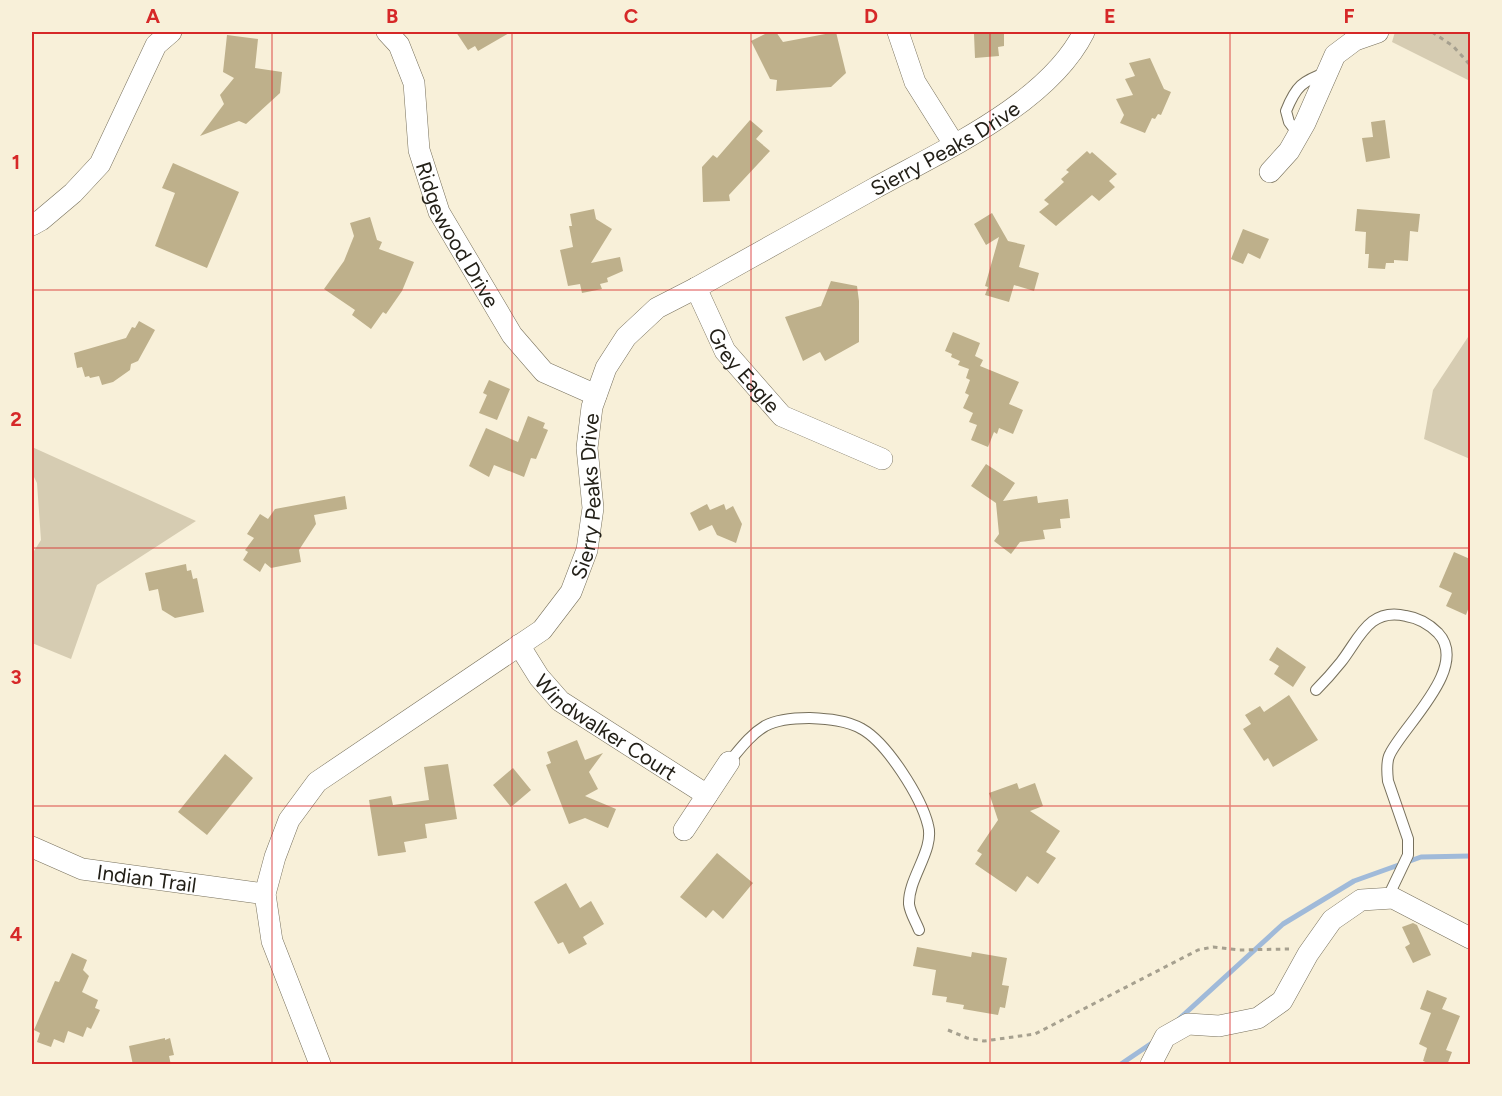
<svg xmlns="http://www.w3.org/2000/svg" width="1502" height="1096" font-family="Figtree,sans-serif">
	<style>
		.green { fill: #d6ccb2 }
		.lines { fill: none; stroke-linecap: round; stroke-linejoin: round }
		.stream { stroke: #a0bad9; stroke-width: 5 }
		.building { fill: #beb08b }
		.lane-casing { stroke: #77705c; stroke-width: 12 }
		.street-casing { stroke: #77705c; stroke-width: 22 }
		.path { stroke: #a6a08f; stroke-width: 3; stroke-dasharray: 4.5 4.5; stroke-linecap: butt }
		.lane { stroke: #fff; stroke-width: 10 }
		.street { stroke: #fff; stroke-width: 21 }
		.grid { fill: none; stroke: #d62828; stroke-width: 1.5; stroke-opacity: 0.55 }
		.labels { text-anchor: middle; dominant-baseline: central; stroke-width: 6; stroke-linejoin: round; paint-order: stroke }
		.street-label { font-size: 21px; fill: #232018; stroke: #f8f0d9 }
		.neatline { fill: none; stroke: #d62828; stroke-width: 2 }
		.grid-label { font-size: 20px; text-anchor: middle; font-weight: bold; fill: #d62828 }
	</style>
	<rect width="100%" height="100%" fill="#f8f0d9"/>
	<!-- green -->
	<path class="green" d="M 1395,32 L 1470,32 L 1470,81 L 1392,42 Z
		M 1470,334 L 1470,459 L 1424,439 L 1433,390 Z
		M 32,447 L 196,521 L 97,585 L 71,659 L 32,643 L 32,549 L 34,551 L 41,540 L 37,483 L 32,473 Z"/>
	<g class="lines">
		<!-- stream -->
		<path class="stream" d="M 1179,1019 L 1283,924 L 1354,881 L 1421,857 L 1470,856
			M 1121,1064 L 1152,1043"/>
	</g>
	<!-- building -->
	<path class="building" d="M 456,32 L 511,32 L 478,51 L 475,46 L 468,50 Z
		M 769,32 L 776,32 L 783,42 L 836,32 L 846,73 L 831,87 L 776,91 L 777,80 L 770,79 L 751,41 Z
		M 978,32 L 1004,32 L 1004,46 L 998,47 L 999,56 L 975,58 L 974,34 L 978,34 Z
		M 227,35 L 258,39 L 255,68 L 282,72 L 280,93 L 246,124 L 239,121 L 200,136 L 224,104 L 220,95 L 234,78 L 223,72 Z
		M 1150,58 L 1164,89 L 1171,92 L 1161,115 L 1158,114 L 1155,119 L 1152,118 L 1145,133 L 1120,123 L 1124,115 L 1116,99 L 1133,95 L 1125,79 L 1135,76 L 1129,63 Z
		M 750,120 L 763,131 L 756,139 L 770,151 L 729,195 L 730,201 L 703,202 L 702,167 L 713,155 L 717,158 Z
		M 1385,120 L 1390,158 L 1366,162 L 1362,138 L 1373,137 L 1371,122 Z
		M 1087,151 L 1090,154 L 1092,152 L 1117,174 L 1109,181 L 1115,187 L 1099,201 L 1092,195 L 1056,226 L 1039,212 L 1049,204 L 1044,200 L 1064,182 L 1061,179 L 1069,172 L 1066,170 Z
		M 173,163 L 239,192 L 207,268 L 155,246 L 175,193 L 162,188 Z
		M 594,209 L 596,219 L 612,229 L 591,263 L 620,257 L 623,271 L 607,278 L 608,282 L 600,284 L 602,289 L 582,293 L 580,284 L 568,286 L 560,250 L 573,247 L 569,226 L 572,226 L 570,214 Z
		M 1357,209 L 1420,214 L 1418,232 L 1410,231 L 1408,261 L 1394,260 L 1394,263 L 1386,263 L 1385,269 L 1368,268 L 1369,254 L 1365,254 L 1366,232 L 1355,231 Z
		M 992,213 L 1008,241 L 1025,245 L 1019,267 L 1039,273 L 1034,291 L 1014,285 L 1009,302 L 985,295 L 988,287 L 985,286 L 999,237 L 986,245 L 974,224 Z
		M 370,217 L 377,240 L 382,242 L 379,249 L 414,262 L 402,291 L 386,314 L 383,312 L 371,329 L 352,315 L 355,310 L 324,289 L 344,261 L 354,236 L 350,223 Z
		M 1243,229 L 1269,239 L 1260,259 L 1248,253 L 1243,264 L 1231,259 Z
		M 831,281 L 857,286 L 859,301 L 859,342 L 825,361 L 820,352 L 803,361 L 785,317 L 821,306 Z
		M 139,321 L 155,330 L 138,361 L 131,364 L 130,370 L 113,382 L 102,385 L 99,376 L 90,378 L 89,376 L 85,377 L 82,367 L 77,368 L 74,353 L 126,338 L 132,327 L 135,328 Z
		M 953,332 L 980,343 L 975,356 L 983,360 L 980,366 L 1019,382 L 1009,404 L 1023,410 L 1013,434 L 999,428 L 997,434 L 994,432 L 988,447 L 971,440 L 977,425 L 969,422 L 973,413 L 963,408 L 969,395 L 965,393 L 970,380 L 966,378 L 969,369 L 958,365 L 960,361 L 951,357 L 952,354 L 945,351 Z
		M 489,380 L 510,389 L 497,420 L 479,413 L 487,395 L 483,393 Z
		M 528,416 L 545,423 L 543,428 L 548,430 L 536,459 L 531,458 L 524,477 L 494,465 L 489,477 L 469,466 L 486,428 L 518,442 Z
		M 986,464 L 1015,483 L 1003,501 L 1037,496 L 1038,503 L 1068,499 L 1070,518 L 1060,519 L 1061,528 L 1043,530 L 1045,539 L 1020,542 L 1011,554 L 994,541 L 999,534 L 996,503 L 971,486 Z
		M 345,496 L 347,509 L 314,515 L 316,524 L 299,550 L 301,562 L 271,568 L 265,563 L 260,572 L 243,560 L 248,552 L 245,550 L 254,538 L 247,534 L 260,514 L 268,519 L 275,509 Z
		M 707,504 L 710,510 L 724,504 L 726,510 L 733,506 L 742,524 L 736,543 L 717,535 L 712,525 L 699,531 L 690,513 Z
		M 1454,552 L 1470,559 L 1470,604 L 1466,615 L 1446,606 L 1452,593 L 1439,587 Z
		M 186,564 L 187,571 L 191,570 L 193,579 L 197,578 L 204,612 L 175,618 L 162,610 L 158,589 L 149,591 L 145,573 Z
		M 1277,647 L 1306,667 L 1293,687 L 1274,674 L 1279,666 L 1269,660 Z
		M 1289,695 L 1318,740 L 1273,767 L 1268,758 L 1264,761 L 1243,729 L 1251,724 L 1245,715 L 1260,706 L 1264,712 Z
		M 577,740 L 585,760 L 603,753 L 589,772 L 598,789 L 585,796 L 616,809 L 608,828 L 585,818 L 569,824 L 546,765 L 551,763 L 547,752 Z
		M 225,754 L 253,778 L 207,835 L 178,812 Z
		M 448,764 L 457,819 L 425,824 L 427,838 L 404,842 L 406,852 L 378,856 L 369,800 L 391,796 L 393,805 L 429,800 L 424,767 Z
		M 513,768 L 531,790 L 511,807 L 493,785 Z
		M 1017,783 L 1019,789 L 1035,783 L 1043,806 L 1030,811 L 1060,831 L 1046,852 L 1056,858 L 1038,884 L 1027,876 L 1016,892 L 975,864 L 982,854 L 977,851 L 998,820 L 989,793 Z
		M 717,853 L 753,883 L 723,919 L 713,910 L 706,918 L 680,897 Z
		M 566,883 L 580,908 L 591,901 L 604,924 L 583,937 L 587,944 L 569,954 L 563,942 L 558,944 L 534,902 Z
		M 1413,923 L 1417,925 L 1431,955 L 1413,963 L 1405,947 L 1410,944 L 1402,927 Z
		M 917,947 L 971,957 L 972,952 L 1007,958 L 1002,985 L 1009,986 L 1005,1008 L 1000,1007 L 998,1015 L 963,1009 L 964,1005 L 946,1002 L 947,997 L 932,995 L 936,970 L 913,966 Z
		M 72,953 L 87,960 L 83,970 L 89,976 L 82,992 L 98,1000 L 95,1008 L 100,1010 L 91,1029 L 87,1027 L 83,1037 L 68,1031 L 64,1043 L 54,1039 L 51,1047 L 37,1042 L 40,1033 L 34,1030 L 55,981 L 59,982 Z
		M 1427,990 L 1447,998 L 1442,1009 L 1460,1016 L 1446,1050 L 1452,1052 L 1447,1065 L 1433,1065 L 1423,1061 L 1427,1048 L 1419,1044 L 1431,1013 L 1420,1009 Z
		M 165,1038 L 165,1040 L 170,1038 L 174,1055 L 169,1056 L 171,1065 L 133,1065 L 129,1046 Z"/>
	<g class="lines">
		<defs>
			<path id="lane" d="M 1298,134 L 1289,122 L 1286,111 C 1296,86 1302,81 1328,72
				M 1316,690 C 1325,681 1333,672 1341,662 C 1359,639 1369,607 1406,616 C 1419,618 1429,624 1438,633 C 1470,667 1404,725 1390,754 C 1386,761 1387,772 1388,781 L 1408,839 L 1408,855 L 1387,899
				M 729,762 C 740,749 750,735 765,726 C 778,719 794,718 809,718 C 827,719 847,720 862,729 C 887,743 921,797 928,825 C 935,850 908,878 909,904 C 910,913 916,922 919,930"/>
			<g id="street">
				<path id="s1" d="M 387,32 L 399,45 L 414,83 L 419,150 L 439,212 L 512,335 L 544,372 L 596,395"/>
				<path d="M 898,32 L 915,82 L 954,144"/>
				<path d="M 1270,172 L 1289,151 L 1305,123 L 1335,55 L 1355,40 L 1378,32"/>
				<path d="M 32,225 L 41,220 L 73,193 L 100,164 L 156,45 L 171,32"/>
				<path id="s2" d="M 696,288 L 725,351 L 782,416 L 882,459"/>
				<path id="s3" d="M 519,645 L 539,677 L 560,701 L 707,795"/>
				<path d="M 684,830 L 729,762"/>
				<path id="s4" d="M 32,847 L 82,869 L 265,894"/>
				<path id="s5" d="M 320,1064 L 272,941 L 265,894 L 275,857 L 289,820 L 317,782 L 542,630 L 571,592 L 587,550 L 593,508 L 587,448 L 592,407 L 606,368 L 626,337 L 657,308 L 696,288 C 756,255 815,221 875,188 C 943,150 1048,104 1084,32"/>
				<path d="M 1151,1064 L 1165,1037 L 1188,1024 L 1219,1026 L 1258,1018 L 1282,1001 L 1308,954 L 1332,920 L 1361,900 L 1393,898 L 1470,938"/>
			</g>
		</defs>
		<!-- lane casing -->
		<use href="#lane" class="lane-casing"/>
		<!-- street casing -->
		<use href="#street" class="street-casing"/>
		<!-- path -->
		<path class="path" d="M 1432,32 L 1453,46 L 1470,65
			M 948,1030 L 967,1038 L 984,1041 L 1035,1034 L 1198,950 L 1213,947 L 1239,950 L 1289,949"/>
		<!-- lane -->
		<use href="#lane" class="lane"/>
		<!-- street -->
		<use href="#street" class="street"/>
	</g>
	<!-- grid -->
	<path class="grid" d="M 272,32 L 272,1064M 512,32 L 512,1064M 751,32 L 751,1064M 990,32 L 990,1064M 1230,32 L 1230,1064M 32,290 L 1470,290M 32,548 L 1470,548M 32,806 L 1470,806"/>
	<g class="labels">
		<!-- street labels -->
		<g class="street-label">
			<text stroke="none"><textPath href="#s5" startOffset="1263">Sierry Peaks Drive</textPath></text>
			<text stroke="none"><textPath href="#s1" startOffset="219">Ridgewood Drive</textPath></text>
			<text stroke="none"><textPath href="#s2" startOffset="96">Grey Eagle</textPath></text>
			<text stroke="none"><textPath href="#s5" startOffset="723">Sierry Peaks Drive</textPath></text>
			<text stroke="none"><textPath href="#s3" startOffset="122">Windwalker Court</textPath></text>
			<text stroke="none"><textPath href="#s4" startOffset="120">Indian Trail</textPath></text>
		</g>
	</g>
	<!-- border -->
	<rect width="1502" height="1096" fill="none" stroke="#f8f0d9" stroke-width="66"/>
	<rect x="33" y="33" width="1436" height="1030" class="neatline"/>
	<g class="grid-label">
		<text x="153" y="23">A</text>
		<text x="392" y="23">B</text>
		<text x="631" y="23">C</text>
		<text x="871" y="23">D</text>
		<text x="1110" y="23">E</text>
		<text x="1349" y="23">F</text>
		<text x="16" y="169">1</text>
		<text x="16" y="426">2</text>
		<text x="16" y="684">3</text>
		<text x="16" y="941">4</text>
	</g>
</svg>
